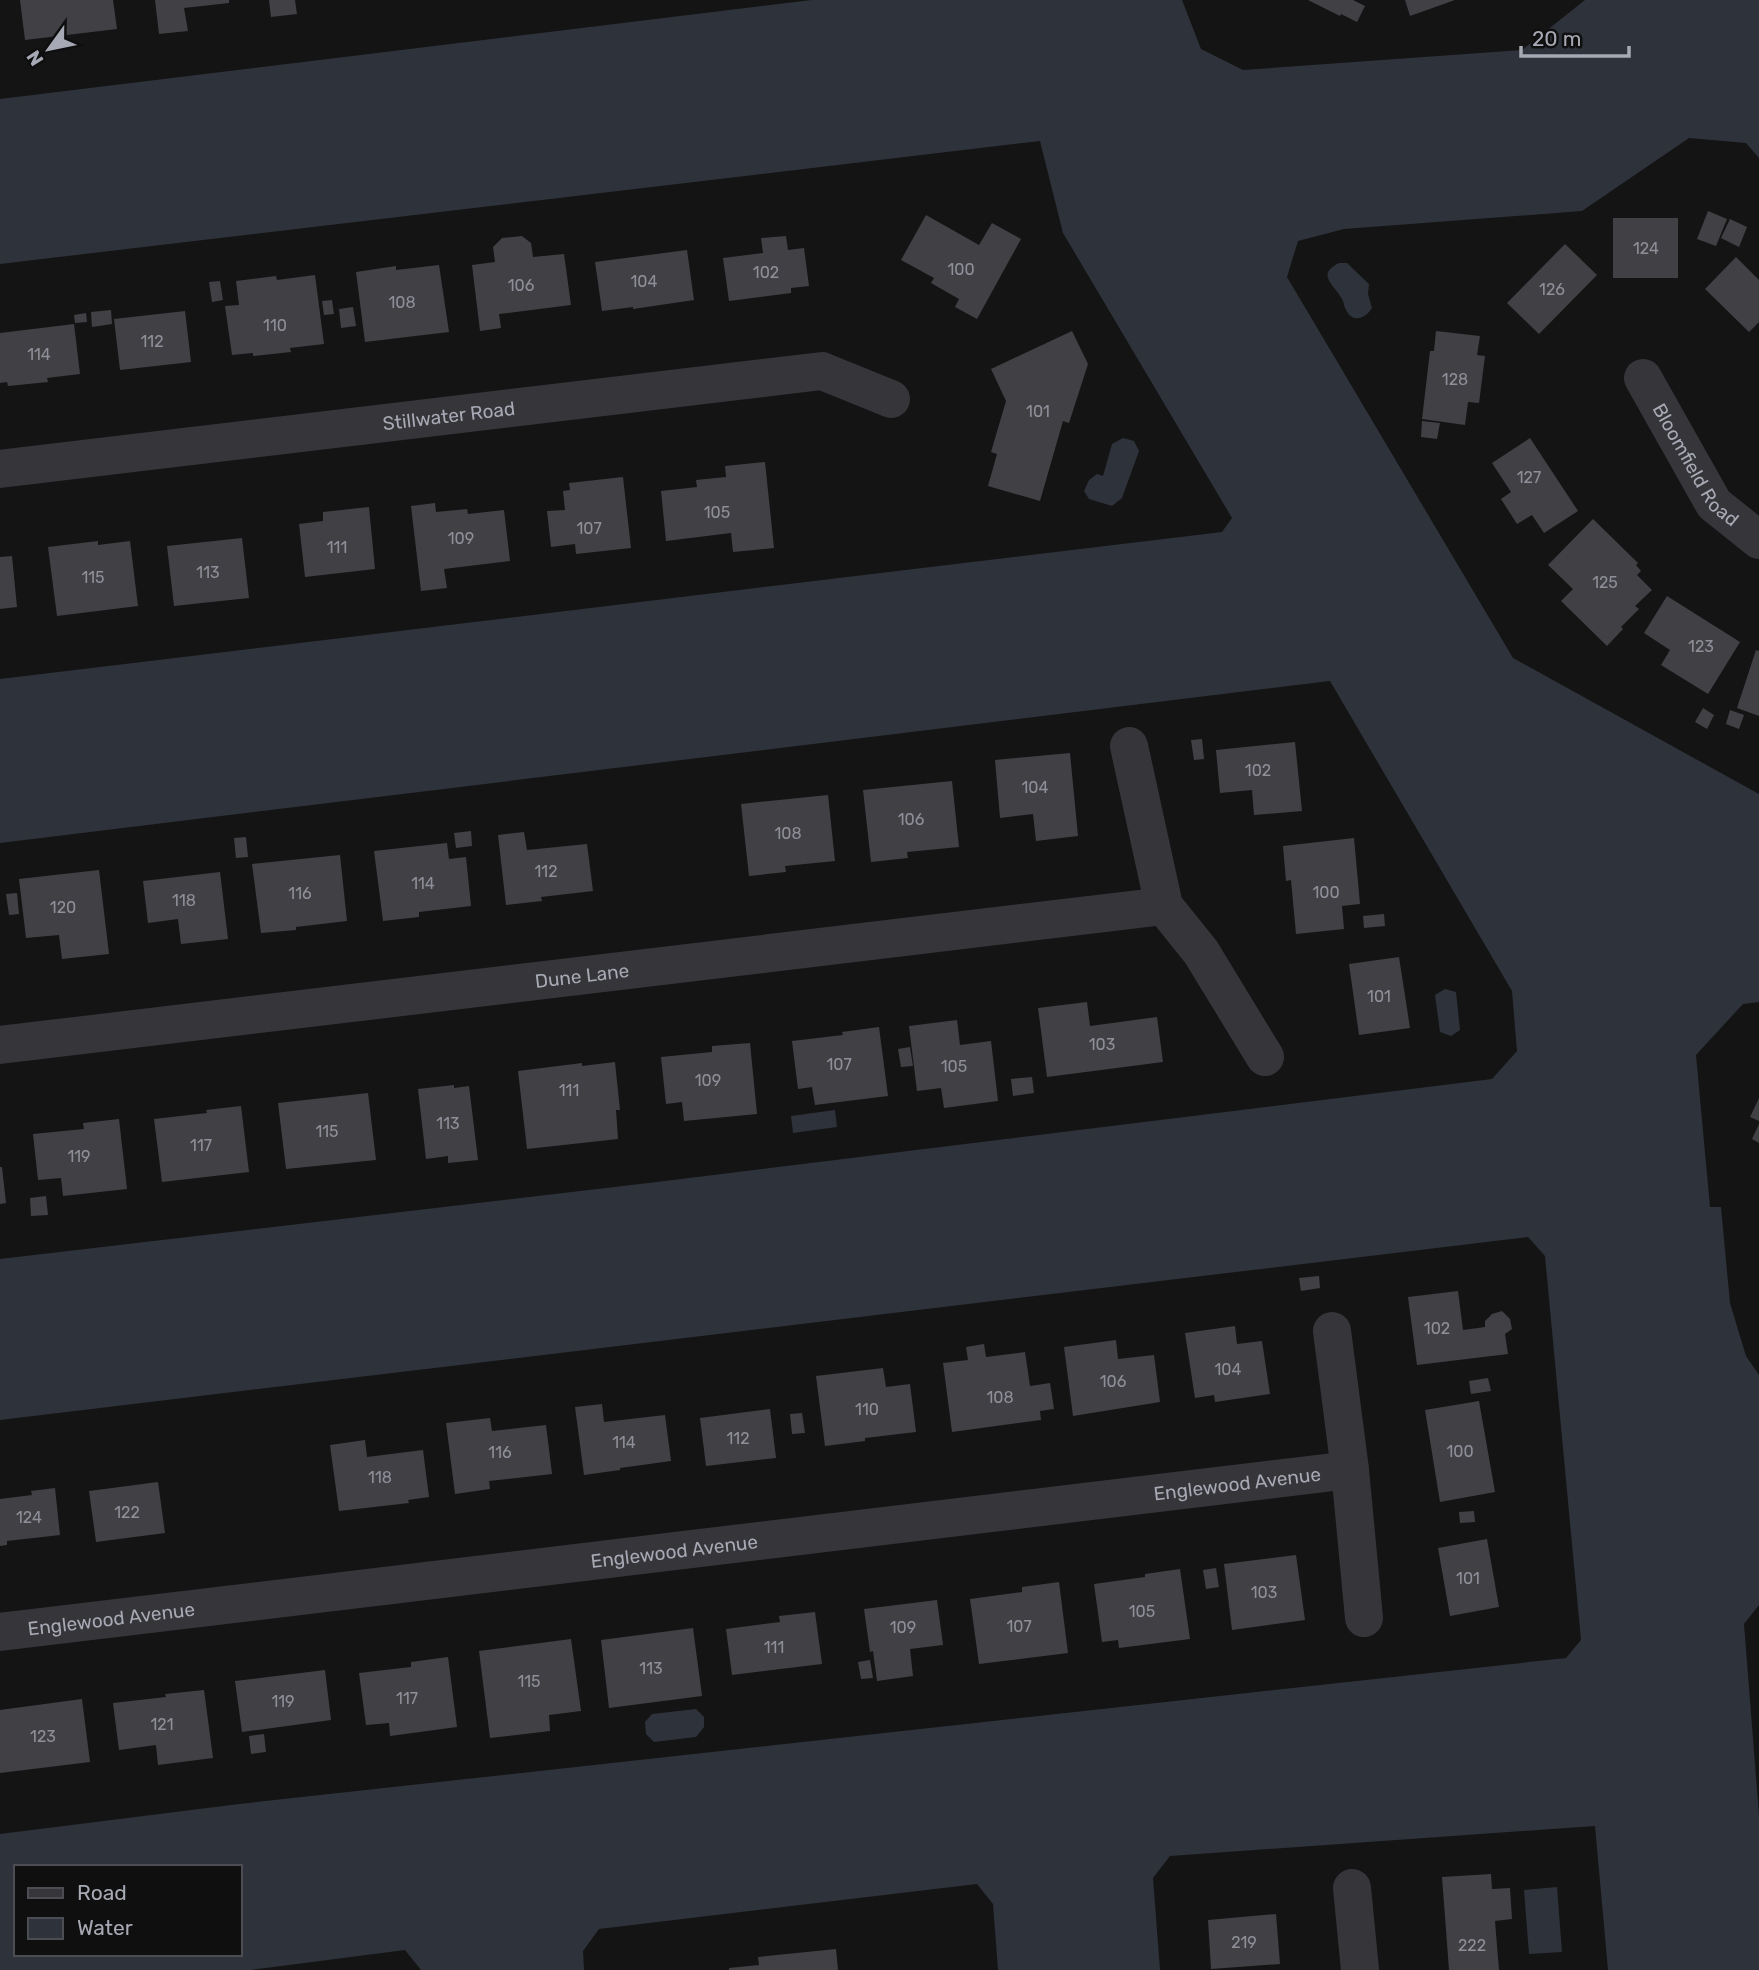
<svg xmlns="http://www.w3.org/2000/svg" width="1759" height="1970" font-family="Rubik,sans-serif">
	<style>
		.water { fill: #2e323a; fill-rule: evenodd }
		.building { fill: #414145 }
		.lines { fill: none; stroke-linecap: round; stroke-linejoin: round }
		.street { stroke: #36363a; stroke-width: 38 }
		.labels { text-anchor: middle; dominant-baseline: central; stroke-width: 5; stroke-linejoin: round; paint-order: stroke }
		.number-label { font-size: 16px; fill: #8e8f98 }
		.street-label { font-size: 19px; fill: #a7a9b4; stroke: #0f0f10 }
	</style>
	<rect width="100%" height="100%" fill="#141415"/>
	<!-- water -->
	<path class="water" d="M 812,0 L 1182,0 L 1201,49 L 1243,70 L 1522,50 L 1585,0 L 1759,0 L 1759,158 L 1746,143 L 1689,138 L 1582,211 L 1344,229 L 1298,241 L 1287,277 L 1513,658 L 1759,794 L 1759,1002 L 1743,1004 L 1696,1055 L 1710,1207 L 1721,1207 L 1730,1303 L 1746,1356 L 1759,1375 L 1759,1605 L 1744,1624 L 1759,1815 L 1759,1970 L 1608,1970 L 1595,1826 L 1170,1856 L 1153,1878 L 1160,1970 L 998,1970 L 993,1904 L 977,1884 L 599,1929 L 583,1951 L 584,1970 L 421,1970 L 405,1950 L 251,1970 L 0,1970 L 0,1834 L 239,1804 L 1566,1658 L 1581,1640 L 1545,1256 L 1528,1237 L 0,1420 L 0,1259 L 657,1182 L 1492,1079 L 1517,1051 L 1512,991 L 1330,681 L 0,843 L 0,679 L 1222,532 L 1232,518 L 1063,233 L 1040,141 L 0,264 L 0,99 ZM 16,1867 L 240,1867 L 240,1954 L 16,1954 Z
		M 1339,263 L 1347,263 L 1369,284 L 1368,294 L 1372,308 C 1366,318 1353,324 1346,310 C 1344,307 1344,302 1342,299 C 1335,285 1315,275 1339,263 Z
		M 1123,438 L 1134,441 L 1139,451 L 1122,498 L 1112,506 L 1089,499 L 1084,491 L 1089,480 L 1097,474 L 1103,476 L 1112,444 Z
		M 1445,989 L 1456,992 L 1460,1030 L 1451,1036 L 1440,1032 L 1435,995 Z
		M 835,1110 L 837,1127 L 793,1133 L 791,1116 Z
		M 696,1709 L 704,1717 L 704,1727 L 696,1737 L 654,1742 L 646,1734 L 645,1722 L 652,1714 Z
		M 1557,1887 L 1562,1952 L 1529,1954 L 1524,1890 Z"/>
	<!-- building -->
	<path class="building" d="M 20,0 L 113,0 L 117,29 L 25,40 Z
		M 155,0 L 229,0 L 229,3 L 184,8 L 188,31 L 159,34 Z
		M 269,0 L 295,0 L 297,14 L 271,17 Z
		M 1308,0 L 1353,0 L 1365,6 L 1357,22 L 1341,14 L 1340,16 Z
		M 1405,0 L 1455,0 L 1410,16 Z
		M 1708,211 L 1727,219 L 1716,246 L 1697,239 Z
		M 926,215 L 979,245 L 992,223 L 1021,239 L 977,319 L 955,307 L 959,299 L 931,283 L 934,278 L 901,260 Z
		M 1613,218 L 1678,218 L 1678,278 L 1613,278 Z
		M 1730,219 L 1747,227 L 1739,247 L 1721,238 Z
		M 522,236 L 531,243 L 533,257 L 564,254 L 571,305 L 499,314 L 501,328 L 480,331 L 472,265 L 495,262 L 493,247 L 502,238 Z
		M 786,236 L 788,250 L 804,248 L 809,286 L 791,288 L 791,293 L 729,301 L 723,258 L 763,253 L 761,238 Z
		M 1565,244 L 1597,275 L 1539,334 L 1507,303 Z
		M 687,250 L 694,300 L 633,309 L 633,307 L 602,311 L 595,262 Z
		M 1736,257 L 1759,280 L 1759,322 L 1749,332 L 1705,289 Z
		M 439,265 L 449,332 L 365,342 L 356,272 L 396,266 L 396,270 Z
		M 315,275 L 324,344 L 290,348 L 291,352 L 253,356 L 253,353 L 232,355 L 225,306 L 239,305 L 236,281 L 276,276 L 277,280 Z
		M 220,281 L 223,300 L 212,302 L 209,282 Z
		M 332,300 L 334,314 L 324,315 L 322,301 Z
		M 353,307 L 356,326 L 341,328 L 339,309 Z
		M 111,310 L 112,324 L 92,327 L 91,312 Z
		M 185,311 L 191,362 L 120,370 L 114,319 Z
		M 86,313 L 87,322 L 75,323 L 74,315 Z
		M 74,324 L 80,374 L 47,378 L 48,382 L 8,386 L 7,382 L 0,383 L 0,333 Z
		M 1072,331 L 1088,364 L 1069,423 L 1063,421 L 1040,501 L 988,486 L 997,454 L 991,452 L 1006,401 L 991,369 Z
		M 1436,331 L 1480,336 L 1477,355 L 1485,356 L 1479,403 L 1468,402 L 1465,425 L 1422,419 L 1430,351 L 1434,351 Z
		M 1422,421 L 1440,423 L 1437,439 L 1421,437 Z
		M 1530,438 L 1578,511 L 1544,533 L 1532,515 L 1517,524 L 1501,499 L 1511,492 L 1492,463 Z
		M 765,462 L 774,548 L 733,552 L 731,533 L 666,541 L 661,491 L 697,487 L 696,480 L 726,477 L 725,466 Z
		M 623,477 L 631,548 L 576,554 L 575,544 L 551,547 L 547,511 L 565,510 L 563,491 L 570,490 L 569,483 Z
		M 435,503 L 436,512 L 467,509 L 468,514 L 504,510 L 510,561 L 444,569 L 447,588 L 421,591 L 411,506 Z
		M 369,507 L 375,569 L 305,577 L 299,524 L 323,521 L 323,512 Z
		M 1593,519 L 1638,563 L 1636,565 L 1641,571 L 1637,575 L 1652,590 L 1635,606 L 1639,609 L 1621,627 L 1623,629 L 1607,646 L 1561,601 L 1573,589 L 1548,565 Z
		M 242,538 L 249,598 L 174,606 L 167,546 Z
		M 98,541 L 98,545 L 130,541 L 138,606 L 57,616 L 48,547 Z
		M 12,556 L 17,607 L 0,609 L 0,557 Z
		M 1667,596 L 1740,642 L 1708,694 L 1661,665 L 1670,650 L 1644,633 Z
		M 1756,650 L 1759,651 L 1759,716 L 1737,708 Z
		M 1703,708 L 1714,715 L 1707,729 L 1695,722 Z
		M 1730,710 L 1744,715 L 1739,729 L 1726,724 Z
		M 1202,739 L 1204,759 L 1194,760 L 1191,740 Z
		M 1295,742 L 1302,811 L 1254,815 L 1252,790 L 1220,793 L 1216,750 Z
		M 1070,753 L 1078,836 L 1036,841 L 1033,814 L 1000,818 L 995,760 Z
		M 952,781 L 959,847 L 907,852 L 908,858 L 871,862 L 863,790 Z
		M 828,795 L 835,861 L 785,866 L 786,872 L 749,876 L 741,804 Z
		M 471,831 L 472,846 L 456,848 L 454,833 Z
		M 524,832 L 527,850 L 587,844 L 593,891 L 541,897 L 542,901 L 506,905 L 498,835 Z
		M 246,837 L 248,857 L 236,858 L 234,838 Z
		M 1354,838 L 1360,904 L 1342,906 L 1344,929 L 1296,934 L 1291,880 L 1286,881 L 1283,846 Z
		M 447,843 L 449,859 L 466,857 L 471,906 L 419,912 L 419,917 L 383,921 L 374,851 Z
		M 340,855 L 347,921 L 296,927 L 296,930 L 261,933 L 252,864 Z
		M 99,870 L 109,954 L 62,959 L 59,935 L 26,938 L 19,879 Z
		M 220,872 L 228,939 L 181,944 L 178,919 L 148,923 L 143,881 Z
		M 17,893 L 19,914 L 9,915 L 6,894 Z
		M 1384,914 L 1385,926 L 1364,928 L 1363,916 Z
		M 1399,957 L 1410,1028 L 1359,1035 L 1349,964 Z
		M 1087,1002 L 1090,1026 L 1157,1017 L 1163,1062 L 1047,1077 L 1038,1008 Z
		M 957,1020 L 960,1045 L 991,1041 L 998,1101 L 944,1108 L 941,1088 L 917,1091 L 909,1026 Z
		M 879,1027 L 888,1096 L 815,1105 L 812,1087 L 798,1089 L 792,1041 L 843,1035 L 842,1032 Z
		M 750,1043 L 757,1114 L 684,1121 L 682,1102 L 666,1104 L 661,1057 L 712,1052 L 712,1046 Z
		M 910,1047 L 913,1066 L 901,1067 L 898,1049 Z
		M 615,1062 L 620,1110 L 616,1110 L 618,1139 L 527,1149 L 518,1071 L 582,1063 L 582,1066 Z
		M 1032,1077 L 1034,1093 L 1013,1096 L 1011,1079 Z
		M 454,1085 L 454,1088 L 469,1086 L 478,1160 L 448,1163 L 448,1156 L 426,1159 L 418,1089 Z
		M 368,1093 L 376,1160 L 286,1169 L 278,1103 Z
		M 1759,1098 L 1759,1121 L 1750,1117 Z
		M 241,1106 L 249,1172 L 162,1182 L 154,1119 L 207,1113 L 206,1110 Z
		M 119,1119 L 127,1189 L 63,1196 L 61,1178 L 38,1180 L 33,1134 L 84,1129 L 83,1123 Z
		M 1759,1124 L 1759,1143 L 1752,1139 Z
		M 0,1167 L 2,1167 L 6,1203 L 0,1204 Z
		M 46,1196 L 48,1215 L 31,1216 L 30,1198 Z
		M 1319,1276 L 1320,1288 L 1301,1291 L 1299,1278 Z
		M 1458,1291 L 1463,1330 L 1485,1327 L 1485,1321 L 1492,1314 L 1502,1311 L 1510,1319 L 1512,1329 L 1505,1334 L 1508,1354 L 1417,1365 L 1408,1297 Z
		M 1235,1326 L 1237,1344 L 1262,1341 L 1270,1394 L 1215,1402 L 1214,1395 L 1195,1398 L 1185,1333 Z
		M 1116,1340 L 1118,1359 L 1154,1355 L 1160,1402 L 1073,1416 L 1064,1347 Z
		M 984,1344 L 986,1357 L 1025,1352 L 1030,1386 L 1050,1383 L 1054,1409 L 1040,1411 L 1041,1420 L 952,1432 L 943,1363 L 968,1360 L 966,1347 Z
		M 883,1368 L 886,1387 L 910,1384 L 916,1432 L 865,1438 L 865,1441 L 825,1446 L 816,1376 Z
		M 1488,1378 L 1491,1391 L 1471,1394 L 1469,1381 Z
		M 1479,1401 L 1495,1492 L 1440,1502 L 1425,1410 Z
		M 602,1404 L 604,1422 L 665,1415 L 671,1461 L 620,1468 L 620,1470 L 584,1475 L 575,1407 Z
		M 770,1409 L 776,1458 L 706,1466 L 700,1418 Z
		M 802,1413 L 805,1433 L 792,1434 L 790,1414 Z
		M 490,1418 L 492,1431 L 546,1425 L 552,1474 L 489,1481 L 490,1489 L 455,1494 L 446,1423 Z
		M 365,1440 L 367,1457 L 423,1450 L 429,1497 L 408,1500 L 409,1503 L 339,1511 L 330,1445 Z
		M 158,1482 L 165,1533 L 96,1542 L 89,1491 Z
		M 55,1488 L 60,1535 L 7,1541 L 7,1545 L 0,1546 L 0,1499 L 32,1495 L 31,1491 Z
		M 1474,1511 L 1475,1522 L 1460,1523 L 1459,1512 Z
		M 1487,1539 L 1499,1607 L 1450,1616 L 1438,1548 Z
		M 1296,1555 L 1305,1620 L 1232,1630 L 1224,1564 Z
		M 1216,1568 L 1219,1587 L 1206,1589 L 1203,1570 Z
		M 1180,1569 L 1190,1639 L 1119,1648 L 1118,1640 L 1102,1642 L 1094,1584 L 1145,1577 L 1145,1574 Z
		M 1059,1582 L 1068,1653 L 979,1664 L 970,1599 L 1022,1592 L 1022,1587 Z
		M 937,1600 L 943,1645 L 910,1649 L 913,1676 L 877,1681 L 873,1651 L 870,1652 L 864,1609 Z
		M 815,1612 L 822,1664 L 732,1675 L 726,1629 L 780,1622 L 779,1616 Z
		M 693,1628 L 702,1696 L 609,1708 L 601,1640 Z
		M 571,1639 L 581,1711 L 549,1715 L 550,1731 L 490,1738 L 479,1651 Z
		M 448,1657 L 457,1727 L 390,1736 L 389,1723 L 366,1725 L 359,1673 L 411,1667 L 411,1662 Z
		M 870,1660 L 873,1678 L 861,1679 L 858,1662 Z
		M 325,1670 L 331,1720 L 242,1732 L 235,1681 Z
		M 204,1690 L 213,1758 L 158,1765 L 156,1745 L 119,1750 L 113,1703 L 166,1697 L 165,1694 Z
		M 82,1699 L 90,1762 L 0,1773 L 0,1710 Z
		M 264,1734 L 266,1752 L 251,1754 L 249,1736 Z
		M 1491,1874 L 1492,1889 L 1510,1888 L 1512,1919 L 1495,1921 L 1499,1970 L 1449,1970 L 1442,1877 Z
		M 1276,1914 L 1280,1964 L 1211,1969 L 1208,1920 Z
		M 836,1949 L 838,1970 L 729,1970 L 729,1968 L 759,1965 L 758,1957 Z"/>
	<g class="lines">
		<!-- street -->
		<g class="street">
			<path id="s1" d="M 1643,378 L 1714,504 L 1759,540"/>
			<path id="s2" d="M 0,469 L 822,371 L 891,399"/>
			<path d="M 1129,746 L 1164,906 L 1201,952 L 1265,1057"/>
			<path id="s3" d="M 0,1045 L 1164,906"/>
			<path d="M 1332,1331 L 1350,1470 L 1364,1618"/>
			<path id="s4" d="M 0,1632 L 1350,1470"/>
			<path d="M 1352,1888 L 1360,1970"/>
		</g>
	</g>
	<g class="labels">
		<!-- number labels -->
		<g class="number-label">
			<text x="1646" y="248">124</text>
			<text x="961" y="269">100</text>
			<text x="766" y="272">102</text>
			<text x="644" y="281">104</text>
			<text x="521" y="285">106</text>
			<text x="1552" y="289">126</text>
			<text x="402" y="302">108</text>
			<text x="275" y="325">110</text>
			<text x="152" y="341">112</text>
			<text x="39" y="354">114</text>
			<text x="1455" y="379">128</text>
			<text x="1038" y="411">101</text>
			<text x="1529" y="477">127</text>
			<text x="717" y="512">105</text>
			<text x="589" y="528">107</text>
			<text x="461" y="538">109</text>
			<text x="337" y="547">111</text>
			<text x="208" y="572">113</text>
			<text x="93" y="577">115</text>
			<text x="1605" y="582">125</text>
			<text x="1701" y="646">123</text>
			<text x="1258" y="770">102</text>
			<text x="1035" y="787">104</text>
			<text x="911" y="819">106</text>
			<text x="788" y="833">108</text>
			<text x="546" y="871">112</text>
			<text x="423" y="883">114</text>
			<text x="1326" y="892">100</text>
			<text x="300" y="893">116</text>
			<text x="184" y="900">118</text>
			<text x="63" y="907">120</text>
			<text x="1379" y="996">101</text>
			<text x="1102" y="1044">103</text>
			<text x="839" y="1064">107</text>
			<text x="954" y="1066">105</text>
			<text x="708" y="1080">109</text>
			<text x="569" y="1090">111</text>
			<text x="448" y="1123">113</text>
			<text x="327" y="1131">115</text>
			<text x="201" y="1145">117</text>
			<text x="79" y="1156">119</text>
			<text x="1437" y="1328">102</text>
			<text x="1228" y="1369">104</text>
			<text x="1113" y="1381">106</text>
			<text x="1000" y="1397">108</text>
			<text x="867" y="1409">110</text>
			<text x="738" y="1438">112</text>
			<text x="624" y="1442">114</text>
			<text x="1460" y="1451">100</text>
			<text x="500" y="1452">116</text>
			<text x="380" y="1477">118</text>
			<text x="127" y="1512">122</text>
			<text x="29" y="1517">124</text>
			<text x="1468" y="1578">101</text>
			<text x="1264" y="1592">103</text>
			<text x="1142" y="1611">105</text>
			<text x="1019" y="1626">107</text>
			<text x="903" y="1627">109</text>
			<text x="774" y="1647">111</text>
			<text x="651" y="1668">113</text>
			<text x="529" y="1681">115</text>
			<text x="407" y="1698">117</text>
			<text x="283" y="1701">119</text>
			<text x="162" y="1724">121</text>
			<text x="43" y="1736">123</text>
			<text x="1244" y="1942">219</text>
			<text x="1472" y="1945">222</text>
		</g>
		<!-- street labels -->
		<g class="street-label">
			<text stroke="none"><textPath href="#s2" startOffset="452">Stillwater Road</textPath></text>
			<text stroke="none"><textPath href="#s1" startOffset="102">Bloomfield Road</textPath></text>
			<text stroke="none"><textPath href="#s3" startOffset="586">Dune Lane</textPath></text>
			<text stroke="none"><textPath href="#s4" startOffset="1246">Englewood Avenue</textPath></text>
			<text stroke="none"><textPath href="#s4" startOffset="679">Englewood Avenue</textPath></text>
			<text stroke="none"><textPath href="#s4" startOffset="112">Englewood Avenue</textPath></text>
		</g>
	</g>
	<!-- legend -->
	<rect x="14" y="1865" width="228" height="91" fill="#0f0f10" stroke="#4c4d52" stroke-width="2"/>
	<rect x="28" y="1888" width="35" height="10" fill="#36363a" stroke="#4c4d52" stroke-width="2"/>
	<text x="77" y="1900" font-size="21" fill="#a7a9b4">Road</text>
	<rect x="28" y="1918" width="35" height="21" fill="#2e323a" stroke="#4c4d52" stroke-width="2"/>
	<text x="77" y="1935" font-size="21" fill="#a7a9b4">Water</text>
	<!-- north arrow -->
	<g transform="translate(49 49) rotate(237)" stroke="#0f0f10" stroke-width="5" paint-order="stroke">
	<path d="M0-5L12 26L0 18L-12 26Z" fill="#a7a9b4"/>
	<text y="-10" font-size="19" font-weight="bold" text-anchor="middle" fill="#a7a9b4">N</text>
	</g>
	<!-- scale -->
	<path d="M1521 46v10h108v-10" fill="none" stroke="#a7a9b4" stroke-width="3.5"/>
	<text x="1532" y="46" font-size="21" fill="#a7a9b4" stroke="#0f0f10" stroke-width="5" paint-order="stroke">20 m</text>
</svg>
